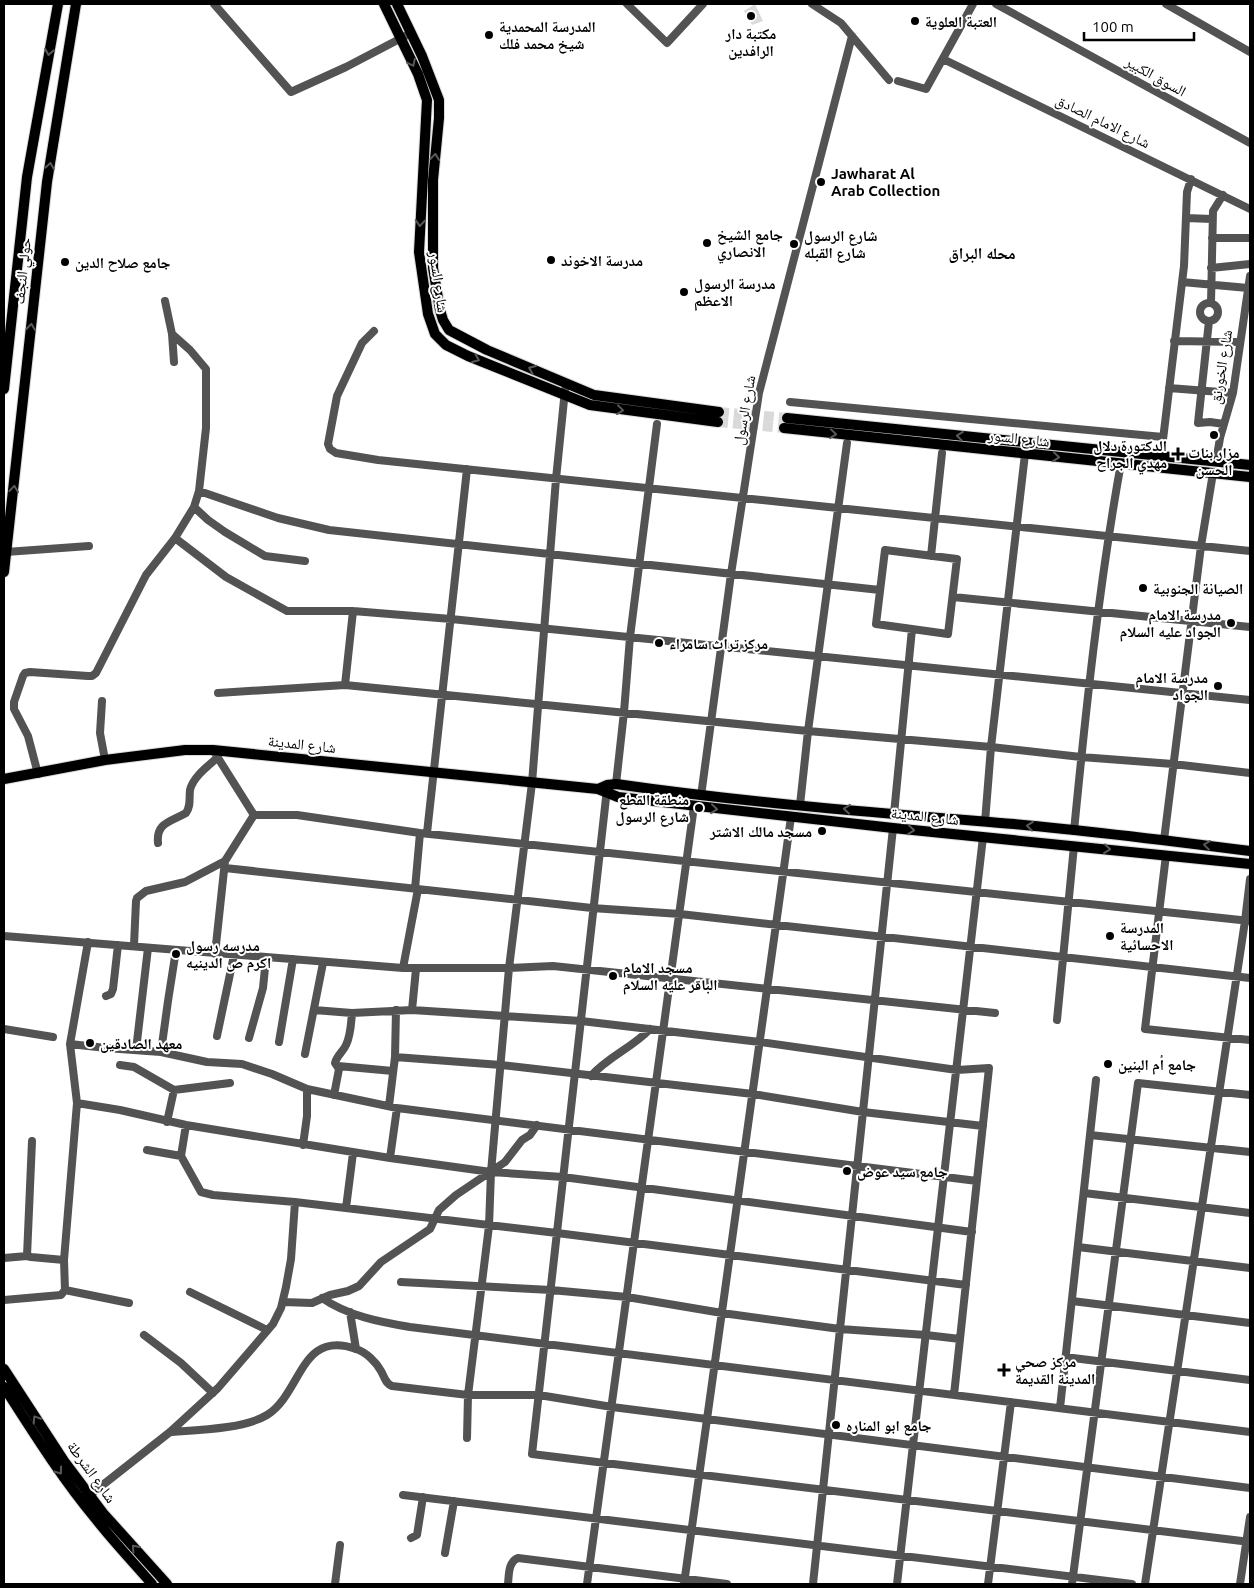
<svg xmlns="http://www.w3.org/2000/svg" width="1254" height="1588" font-family="Ubuntu,'Noto Naskh Arabic',sans-serif">
	<style>
		.green { fill: #dadada }
		.lines { fill: none; stroke-linecap: round; stroke-linejoin: round }
		.major-tunnel { stroke: #d9d9d9; stroke-width: 10; stroke-dasharray: 10 5; stroke-linecap: butt }
		.major-casing { stroke: #dbdbdb; stroke-width: 12 }
		.minor { stroke: #535353; stroke-width: 8 }
		.major { stroke: #000; stroke-width: 10 }
		.oneway { stroke: #595959 }
		.poi-dot { fill: #000; stroke: #fff; stroke-width: 2 }
		.labels { text-anchor: middle; dominant-baseline: central; stroke-width: 4; stroke-linejoin: round; paint-order: stroke }
		.poi-label { font-size: 15px; font-weight: bold; fill: #000; stroke: #fff; text-anchor: start }
		.street-label { font-size: 15px; fill: #000; stroke: #fff }
		.neighbourhood-label { font-size: 16px; font-weight: bold; fill: #000; stroke: #fff }
	</style>
	<rect width="100%" height="100%" fill="#fff"/>
	<!-- green -->
	<path class="green" d="M 755,4 L 763,21 L 752,25 L 744,11 Z"/>
	<g class="lines">
		<!-- major-tunnel -->
		<path class="major-tunnel" d="M 719,412 L 787,418
			M 718,422 L 784,428"/>
		<defs>
			<path id="major" d="M 384,4 L 418,74 L 427,100 L 419,252 L 428,314 L 435,334 L 446,345 L 468,356 L 590,405 L 718,422
				M 397,4 L 422,56 L 439,100 L 439,118 L 433,180 L 433,268 L 440,310 L 443,320 L 449,330 L 487,350 L 594,395 L 719,412
				M 4,389 L 27,177 L 58,4
				M 787,418 L 1250,465
				M 784,428 L 1250,477
				M 4,572 L 47,182 L 76,4
				M 4,779 L 105,760 L 185,750 L 213,750 L 598,789 L 618,797 L 893,828 L 1250,864
				M 598,789 L 607,785 L 616,784 C 748,803 881,813 1014,824 C 1093,831 1172,841 1250,851
				M 4,1369 L 64,1461 L 103,1513 L 167,1584
				M 4,1387 C 33,1432 61,1477 95,1518 C 113,1541 133,1562 152,1584"/>
		</defs>
		<!-- major casing -->
		<use href="#major" class="major-casing"/>
		<!-- minor -->
		<path class="minor" d="M 214,4 L 291,92 L 346,67 L 411,33
			M 627,4 L 667,43 L 703,4
			M 812,4 L 841,23 L 889,80
			M 996,4 L 1250,143
			M 1166,4 L 1250,52
			M 943,59 L 1250,209
			M 898,81 L 926,89 L 973,4
			M 1186,218 L 1212,219
			M 1212,238 L 1250,238
			M 1211,268 L 1250,264
			M 1182,282 L 1248,288
			M1200 312a9 9 0 1 1 18 0a9 9 0 1 1-18 0Z
			M 1211,303 L 1213,211 L 1223,195
			M 1209,321 L 1198,423 L 1210,422 L 1224,424
			M 374,331 L 362,343 L 337,396 L 328,444 L 330,449 L 336,453 L 378,460 L 1250,551
			M 172,334 L 174,362
			M 1174,341 L 1239,342
			M 1169,388 L 1233,393
			M 790,402 L 1163,437
			M 1161,456 L 1184,266 L 1187,192 L 1191,179
			M 1216,462 L 1220,438 L 1233,393 L 1250,276
			M 199,491 L 278,518 L 329,530 L 880,590
			M 194,507 L 208,520 L 225,532 L 265,556 L 305,561
			M 175,538 L 226,577 L 287,611 L 353,611 L 451,619 L 1250,700
			M 885,550 L 957,559 L 948,634 L 876,624 Z
			M 6,552 L 89,546
			M 931,556 L 942,453
			M 953,597 L 1250,627
			M 345,685 L 353,611
			M 218,693 L 345,685 L 808,731 L 991,747 L 1081,757 L 1173,764 L 1250,773
			M 102,701 L 100,733 L 105,760
			M 213,750 L 254,815 L 297,815 L 420,833 L 1250,921
			M 38,774 L 28,736 L 14,709 L 14,702 L 23,676 L 25,673 L 30,672 L 88,676 L 92,676 L 96,673 L 146,575 L 175,538 L 194,507 L 199,491 L 206,428 L 206,369 L 190,350 L 172,334 L 165,301
			M 616,784 L 624,712 L 630,637 L 657,424
			M 607,789 L 532,1454 L 1250,1542
			M 701,796 L 731,574 L 759,393 L 852,36
			M 800,805 L 808,731 L 847,443
			M 894,814 L 912,629
			M 985,822 L 991,747 L 1025,454
			M 1074,831 C 1086,708 1099,585 1121,463
			M 427,833 L 467,469
			M 1164,840 L 1201,546 L 1213,473
			M 158,843 C 156,823 170,822 186,813 C 191,806 189,799 190,790 C 193,777 208,766 218,757
			M 1166,855 L 1145,1029 L 1250,1040
			M 225,868 L 592,908 L 680,914 L 1250,978
			M 415,889 L 420,833
			M 4,936 L 403,968 L 509,968 L 553,966 L 995,1013
			M 134,945 L 136,901 L 137,898 L 146,891 L 185,882 L 225,861
			M 215,954 L 225,861 L 254,815
			M 403,968 L 418,889
			M 106,996 L 111,994 L 113,989 L 118,945
			M 314,1010 L 352,1013 L 412,1010 L 581,1021 L 760,1042 L 957,1070 L 989,1068 L 954,1395
			M 412,1010 L 416,969
			M 1057,1020 L 1074,846
			M 4,1029 L 53,1037
			M 217,1036 L 234,955
			M 249,1038 L 263,988 L 266,958
			M 279,1042 L 293,959
			M 70,1044 L 106,1048 L 161,1052 L 207,1062 L 242,1064 L 272,1074 L 307,1089 L 397,1108 L 977,1181
			M 136,1050 L 148,948
			M 161,1052 L 168,1001 L 176,950
			M 305,1054 L 323,963
			M 395,1057 L 501,1065 L 753,1094 L 863,1112 L 983,1126
			M 120,1065 L 134,1067 L 174,1090 L 230,1083
			M 338,1066 L 393,1071
			M 591,1076 C 609,1056 632,1048 650,1029
			M 334,1095 L 339,1069 L 335,1063 C 337,1055 343,1052 346,1045 C 351,1035 351,1023 352,1013
			M 77,1103 L 120,1110 L 186,1125 L 390,1158 L 491,1172 L 563,1177 L 972,1232
			M 389,1106 L 395,1057 L 396,1010
			M 167,1122 L 174,1090
			M 186,1125 L 181,1156 L 201,1192 L 213,1195 L 295,1202 L 557,1233 L 966,1285
			M 1090,1135 L 1250,1152
			M 32,1141 L 27,1256 L 31,1257 L 64,1260
			M 303,1145 L 307,1116 L 307,1089
			M 147,1150 L 181,1156
			M 390,1158 L 397,1108
			M 1084,1193 L 1250,1213
			M 346,1208 L 353,1153
			M 1078,1247 L 1250,1268
			M 4,1258 L 27,1256
			M 401,1282 L 551,1290 L 627,1297 L 722,1313 L 840,1329 L 926,1335 L 960,1339
			M 65,1290 L 129,1303
			M 190,1292 L 267,1330
			M 322,1298 C 348,1316 380,1322 410,1327 L 1250,1432
			M 4,1300 L 61,1295 L 65,1290 L 64,1260 L 77,1103 L 70,1044 L 88,942
			M 1072,1301 L 1250,1323
			M 283,1302 L 312,1303 L 330,1295 L 348,1291 L 359,1286 L 381,1262 L 430,1229 L 439,1210 L 456,1195 L 505,1162 L 522,1140 L 530,1135 L 537,1125
			M 350,1312 L 356,1349
			M 144,1335 L 181,1363 L 213,1393
			M 1065,1357 L 1250,1380
			M 1060,1408 L 1096,1080
			M 170,1432 C 197,1430 244,1429 267,1415 C 302,1393 300,1329 356,1349 C 366,1352 376,1362 381,1371 C 385,1378 385,1383 392,1386 L 468,1395 L 539,1395 L 612,1407 L 1250,1488
			M 467,1438 L 468,1395 L 489,1226 L 491,1172 L 509,968 L 532,783 L 556,479 L 565,390
			M 90,1495 L 170,1432 L 218,1388 L 273,1324 L 281,1308 L 286,1287 L 291,1259 L 295,1202
			M 403,1495 L 1132,1584
			M 411,1538 L 417,1535 L 423,1497
			M 445,1553 L 454,1501
			M 335,1584 L 340,1545
			M 508,1584 C 509,1575 508,1562 518,1558 L 727,1584
			M 587,1584 L 694,806
			M 684,1584 L 791,817
			M 813,1584 L 893,828
			M 897,1584 L 983,837
			M 988,1584 L 1011,1402
			M 1072,1584 L 1138,1083 L 1250,1095
			M 1145,1584 L 1245,921 L 1250,879
			M 1240,1584 L 1250,1517"/>
		<!-- major -->
		<use href="#major" class="major"/>
	</g>
	<!-- one-way arrows -->
	<defs><path id="oneway-chevron" d="M-2-3.5L2.5 0L-2 3.5" fill="none" stroke-width="1.6" stroke-linecap="round" stroke-linejoin="round" transform="scale(1.25)"/></defs>
	<g class="oneway">
		<use href="#oneway-chevron" transform="translate(49 52) rotate(100)"/>
		<use href="#oneway-chevron" transform="translate(412 63) rotate(64)"/>
		<use href="#oneway-chevron" transform="translate(435 157) rotate(-84)"/>
		<use href="#oneway-chevron" transform="translate(50 166) rotate(-81)"/>
		<use href="#oneway-chevron" transform="translate(420 223) rotate(94)"/>
		<use href="#oneway-chevron" transform="translate(31 327) rotate(-84)"/>
		<use href="#oneway-chevron" transform="translate(476 359) rotate(23)"/>
		<use href="#oneway-chevron" transform="translate(532 369) rotate(-157)"/>
		<use href="#oneway-chevron" transform="translate(620 410) rotate(7)"/>
		<use href="#oneway-chevron" transform="translate(833 434) rotate(6)"/>
		<use href="#oneway-chevron" transform="translate(960 436) rotate(-174)"/>
		<use href="#oneway-chevron" transform="translate(1056 457) rotate(6)"/>
		<use href="#oneway-chevron" transform="translate(14 489) rotate(-84)"/>
		<use href="#oneway-chevron" transform="translate(714 809) rotate(6)"/>
		<use href="#oneway-chevron" transform="translate(847 809) rotate(-174)"/>
		<use href="#oneway-chevron" transform="translate(1030 826) rotate(-174)"/>
		<use href="#oneway-chevron" transform="translate(911 830) rotate(6)"/>
		<use href="#oneway-chevron" transform="translate(1207 845) rotate(-173)"/>
		<use href="#oneway-chevron" transform="translate(1107 849) rotate(6)"/>
		<use href="#oneway-chevron" transform="translate(36 1419) rotate(-123)"/>
		<use href="#oneway-chevron" transform="translate(59 1471) rotate(54)"/>
		<use href="#oneway-chevron" transform="translate(135 1548) rotate(-132)"/>
	</g>
	<!-- markers -->
	<g class="poi-dot">
		<circle cx="751" cy="16" r="5"/>
		<circle cx="915" cy="21" r="5"/>
		<circle cx="489" cy="35" r="5"/>
		<circle cx="821" cy="182" r="5"/>
		<circle cx="707" cy="243" r="5"/>
		<circle cx="794" cy="244" r="5"/>
		<circle cx="551" cy="260" r="5"/>
		<circle cx="65" cy="262" r="5"/>
		<circle cx="684" cy="292" r="5"/>
		<circle cx="1214" cy="435" r="5"/>
		<path d="M1175.5 446.5h5v5h5v5h-5v5h-5v-5h-5v-5h5z"/>
		<circle cx="1143" cy="588" r="5"/>
		<circle cx="1231" cy="623" r="5"/>
		<circle cx="659" cy="643" r="5"/>
		<circle cx="1218" cy="686" r="5"/>
		<circle cx="699" cy="808" r="5"/>
		<circle cx="822" cy="831" r="5"/>
		<circle cx="1110" cy="936" r="5"/>
		<circle cx="176" cy="954" r="5"/>
		<circle cx="613" cy="976" r="5"/>
		<circle cx="90" cy="1043" r="5"/>
		<circle cx="1108" cy="1064" r="5"/>
		<circle cx="847" cy="1171" r="5"/>
		<path d="M1001.5 1362.5h5v5h5v5h-5v5h-5v-5h-5v-5h5z"/>
		<circle cx="836" cy="1425" r="5"/>
	</g>
	<g class="labels">
		<!-- poi labels -->
		<g class="poi-label">
			<text x="925" y="21">العتبة العلوية</text>
			<text x="499" y="26">المدرسة المحمدية<tspan x="499" dy="17">شيخ محمد فلك</tspan></text>
			<text x="751" y="33" text-anchor="middle">مكتبة دار<tspan x="751" dy="17">الرافدين</tspan></text>
			<text x="831" y="173">Jawharat Al<tspan x="831" dy="17">Arab Collection</tspan></text>
			<text x="717" y="234">جامع الشيخ<tspan x="717" dy="17">الانصاري</tspan></text>
			<text x="804" y="235">شارع الرسول<tspan x="804" dy="17">شارع القبله</tspan></text>
			<text x="561" y="260">مدرسة الاخوند</text>
			<text x="75" y="262">جامع صلاح الدين</text>
			<text x="694" y="283">مدرسة الرسول<tspan x="694" dy="17">الاعظم</tspan></text>
			<text x="1167" y="445" text-anchor="end">الدكتورة دلال<tspan x="1167" dy="17">مهدي الجراح</tspan></text>
			<text x="1214" y="452" text-anchor="middle">مزار بنات<tspan x="1214" dy="17">الحسن</tspan></text>
			<text x="1153" y="588">الصيانة الجنوبية</text>
			<text x="1221" y="614" text-anchor="end">مدرسة الامام<tspan x="1221" dy="17">الجواد عليه السلام</tspan></text>
			<text x="669" y="643">مركز تراث سامراء</text>
			<text x="1208" y="677" text-anchor="end">مدرسة الامام<tspan x="1208" dy="17">الجواد</tspan></text>
			<text x="689" y="799" text-anchor="end">منطقة القطع<tspan x="689" dy="17">شارع الرسول</tspan></text>
			<text x="812" y="831" text-anchor="end">مسجد مالك الاشتر</text>
			<text x="1120" y="927">المدرسة<tspan x="1120" dy="17">الاحسائية</tspan></text>
			<text x="186" y="945">مدرسه رسول<tspan x="186" dy="17">اکرم ص الدینیه</tspan></text>
			<text x="623" y="967">مسجد الامام<tspan x="623" dy="17">الباقر عليه السلام</tspan></text>
			<text x="100" y="1043">معهد الصادقين</text>
			<text x="1118" y="1064">جامع أم البنين</text>
			<text x="857" y="1171">جامع سيد عوض</text>
			<text x="1015" y="1361">مركز صحي<tspan x="1015" dy="17">المدينة القديمة</tspan></text>
			<text x="846" y="1425">جامع ابو المناره</text>
		</g>
		<!-- street labels -->
		<g class="street-label">
			<text transform="translate(1156 76) rotate(29)">السوق الكبير</text>
			<text transform="translate(1103 121) rotate(26)">شارع الامام الصادق</text>
			<text transform="translate(22 271) rotate(-84)">حولي النجف</text>
			<text transform="translate(439 282) rotate(82)">شارع السور</text>
			<text transform="translate(1221 367) rotate(-81)">شارع الخورنق</text>
			<text transform="translate(744 410) rotate(-80)">شارع الرسول</text>
			<text transform="translate(1019 438) rotate(6)">شارع السور</text>
			<text transform="translate(302 744) rotate(6)">شارع المدينة</text>
			<text transform="translate(925 816) rotate(6)">شارع المدينة</text>
			<text transform="translate(92 1472) rotate(54)">شارع الشرطة</text>
		</g>
		<!-- neighbourhood labels -->
		<g class="neighbourhood-label">
			<text x="982" y="253">محله البراق</text>
		</g>
	</g>
	<!-- border -->
	<rect width="1254" height="1588" fill="none" stroke="#000000" stroke-width="10"/>
	<!-- scale -->
	<path d="M1084 32v8h110v-8" fill="none" stroke="#000000" stroke-width="2.5"/>
	<text x="1092" y="32" font-size="15" fill="#000000" stroke="#ffffff" stroke-width="4" paint-order="stroke">100 m</text>
</svg>
